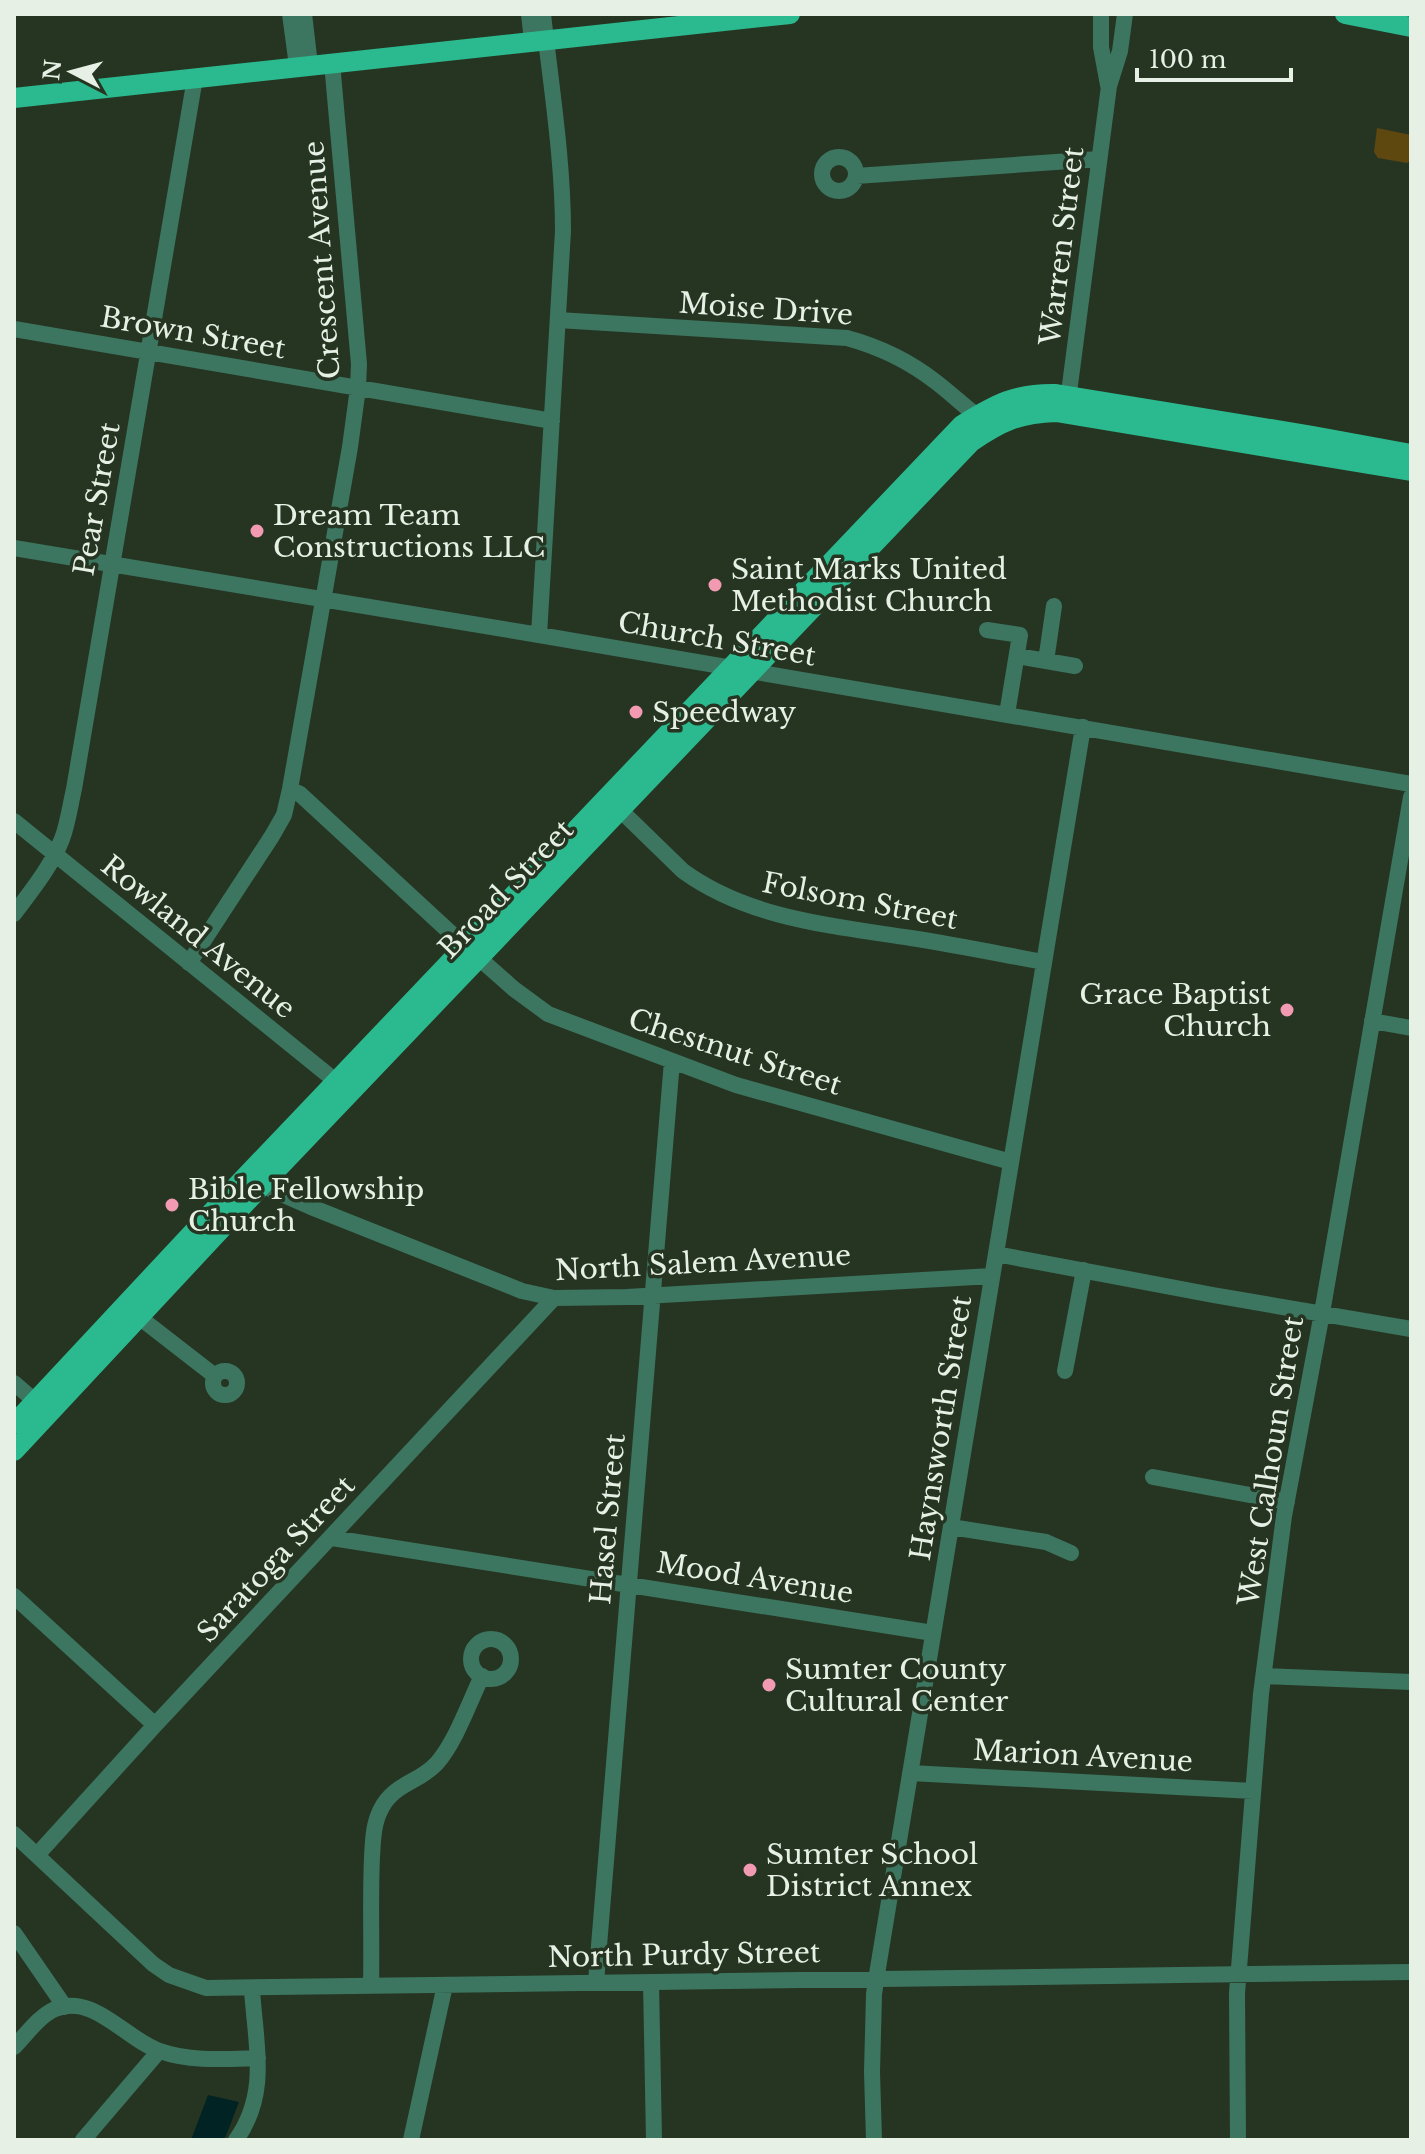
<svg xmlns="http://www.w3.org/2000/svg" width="1425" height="2154" font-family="'Libre Baskerville',serif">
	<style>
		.green { fill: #5f4810 }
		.water { fill: #012323 }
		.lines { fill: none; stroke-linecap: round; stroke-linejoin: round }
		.minor { stroke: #3c7660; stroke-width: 16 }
		.major { stroke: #2bba8f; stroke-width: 20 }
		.poi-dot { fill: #f19ab1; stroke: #263522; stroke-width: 3 }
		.labels { text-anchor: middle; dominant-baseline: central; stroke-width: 7; stroke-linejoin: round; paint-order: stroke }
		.street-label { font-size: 28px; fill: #e6f0e4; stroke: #263522 }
		.poi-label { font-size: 28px; fill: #e6f0e4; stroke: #263522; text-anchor: start }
	</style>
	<rect width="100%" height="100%" fill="#263522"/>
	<!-- green -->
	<path class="green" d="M 1377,128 L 1411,135 L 1411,160 L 1407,163 L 1378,158 L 1374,152 Z"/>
	<!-- water -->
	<path class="water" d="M 208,2095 L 239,2102 L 226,2136 L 222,2140 L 191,2140 Z"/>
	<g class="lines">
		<!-- minor -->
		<path class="minor" d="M 290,14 L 297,66
			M 304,14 L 310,65
			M 529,14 L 532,41
			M 1101,14 L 1101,47 L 1108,85
			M822 174a17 17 0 1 1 34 0a17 17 0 1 1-34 0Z
			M 856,176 L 1099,159
			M 558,320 L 847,338 C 880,347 909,361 936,382 C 953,395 968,410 985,422
			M 14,329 L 552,421
			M 1067,408 L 1109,86 L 1120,51 L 1125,14
			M 14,548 L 539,635 L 1411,784
			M 987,630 L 1020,635 L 1007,714
			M 539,635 L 563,231 C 563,159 551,86 543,14
			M 1017,656 L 1075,666
			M 1046,661 L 1054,606
			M 290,789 L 300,794 L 455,937 L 514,989 L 548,1014 L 736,1085 L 1011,1162
			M 612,802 L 683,871 C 749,919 833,926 911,938 C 956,945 1000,954 1044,962
			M 14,821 L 343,1087
			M 14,914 C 32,890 51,867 62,839 C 68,823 70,806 74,789 L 195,78
			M 189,963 L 272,836 L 284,815 L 290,789 L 350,447 L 358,388 L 359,364 L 332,63
			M 1372,1021 L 1411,1028
			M 256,1176 L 272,1190 L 311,1207 L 522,1291 L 554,1298 L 627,1297 L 992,1276
			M 996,1254 L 1213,1295 L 1411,1329
			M 139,1317 L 215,1376
			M213 1383a12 12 0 1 1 24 0a12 12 0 1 1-24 0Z
			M 1065,1371 L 1084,1270
			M 14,1383 L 35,1401
			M 1153,1477 L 1287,1502
			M 951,1527 L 1046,1542 L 1071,1553
			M 332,1538 L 933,1633
			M 14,1596 L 155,1725
			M471 1659a20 20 0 1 1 40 0a20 20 0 1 1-40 0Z
			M 1264,1676 L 1411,1682
			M 910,1773 L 1253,1791
			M 14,1834 L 153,1964 L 169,1975 L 206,1988 L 1411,1972
			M 37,1855 L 155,1725 L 554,1298
			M 14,1933 L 65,2007
			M 596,1982 L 672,1061
			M 651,1982 L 654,2140
			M 371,1986 C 372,1943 370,1900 372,1857 C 373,1841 373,1824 381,1809 C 394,1783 419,1783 437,1763 C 456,1741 469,1703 482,1676
			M 14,2047 C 26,2035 39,2016 55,2009 C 94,1993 126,2040 160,2051 C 190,2062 226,2059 258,2058
			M 83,2140 L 159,2051
			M 236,2140 C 270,2092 255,2043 252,1989
			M 411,2140 L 445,1985
			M 874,2140 L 872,2072 L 874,1994 L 878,1968 L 1083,727
			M 1238,2140 L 1237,1993 L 1261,1694 L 1284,1516 L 1322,1313 L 1411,797"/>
		<!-- major -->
		<path class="major" d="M 1345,14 L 1411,27
			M 14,98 L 790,14
			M 14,1424 L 226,1197 L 962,425 C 996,404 1016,393 1056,394 L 1313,436 L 1411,454
			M 14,1451 L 264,1183 L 971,442 C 1000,422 1019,413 1056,412 L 1411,471"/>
	</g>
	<!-- markers -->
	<g class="poi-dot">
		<circle cx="257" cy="531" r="8"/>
		<circle cx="715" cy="585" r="8"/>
		<circle cx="636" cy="712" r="8"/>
		<circle cx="1287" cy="1010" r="8"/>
		<circle cx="172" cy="1205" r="8"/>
		<circle cx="769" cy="1685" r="8"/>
		<circle cx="750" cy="1870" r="8"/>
	</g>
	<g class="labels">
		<!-- street labels -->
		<g class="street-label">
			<text transform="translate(1062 246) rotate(-83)">Warren Street</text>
			<text transform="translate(322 260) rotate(-94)">Crescent Avenue</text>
			<text transform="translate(766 309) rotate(4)">Moise Drive</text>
			<text transform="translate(193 333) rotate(10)">Brown Street</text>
			<text transform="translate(97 499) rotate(-80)">Pear Street</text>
			<text transform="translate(717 639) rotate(10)">Church Street</text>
			<text transform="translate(506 889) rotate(-46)">Broad Street</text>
			<text transform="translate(860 901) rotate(11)">Folsom Street</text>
			<text transform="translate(198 937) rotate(39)">Rowland Avenue</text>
			<text transform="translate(735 1052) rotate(18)">Chestnut Street</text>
			<text transform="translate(703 1263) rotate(-3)">North Salem Avenue</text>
			<text transform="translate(941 1428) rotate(-81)">Haynsworth Street</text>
			<text transform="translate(1271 1461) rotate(-81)">West Calhoun Street</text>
			<text transform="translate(608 1519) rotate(-85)">Hasel Street</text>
			<text transform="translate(276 1559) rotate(-47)">Saratoga Street</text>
			<text transform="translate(755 1578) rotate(9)">Mood Avenue</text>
			<text transform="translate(1083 1756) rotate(3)">Marion Avenue</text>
			<text transform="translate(684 1955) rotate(-1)">North Purdy Street</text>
		</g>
		<!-- poi labels -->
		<g class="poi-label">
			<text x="273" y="515">Dream Team<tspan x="273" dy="32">Constructions LLC</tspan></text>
			<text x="731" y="569">Saint Marks United<tspan x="731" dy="32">Methodist Church</tspan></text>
			<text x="652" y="712">Speedway</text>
			<text x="1271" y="994" text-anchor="end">Grace Baptist<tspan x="1271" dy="32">Church</tspan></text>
			<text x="188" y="1189">Bible Fellowship<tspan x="188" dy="32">Church</tspan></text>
			<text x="785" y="1669">Sumter County<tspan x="785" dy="32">Cultural Center</tspan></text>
			<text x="766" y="1854">Sumter School<tspan x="766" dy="32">District Annex</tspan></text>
		</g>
	</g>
	<!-- border -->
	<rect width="1425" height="2154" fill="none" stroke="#e6f0e4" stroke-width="32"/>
	<!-- north arrow -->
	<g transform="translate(72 72) rotate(276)" stroke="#263522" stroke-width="6" paint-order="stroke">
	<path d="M0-6L14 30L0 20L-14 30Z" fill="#e6f0e4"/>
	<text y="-12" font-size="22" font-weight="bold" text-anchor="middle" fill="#e6f0e4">N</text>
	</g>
	<!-- scale -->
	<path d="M1137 68v12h154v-12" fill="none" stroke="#e6f0e4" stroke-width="4"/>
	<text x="1149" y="68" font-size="24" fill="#e6f0e4" stroke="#263522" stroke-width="6" paint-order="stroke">100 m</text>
</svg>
